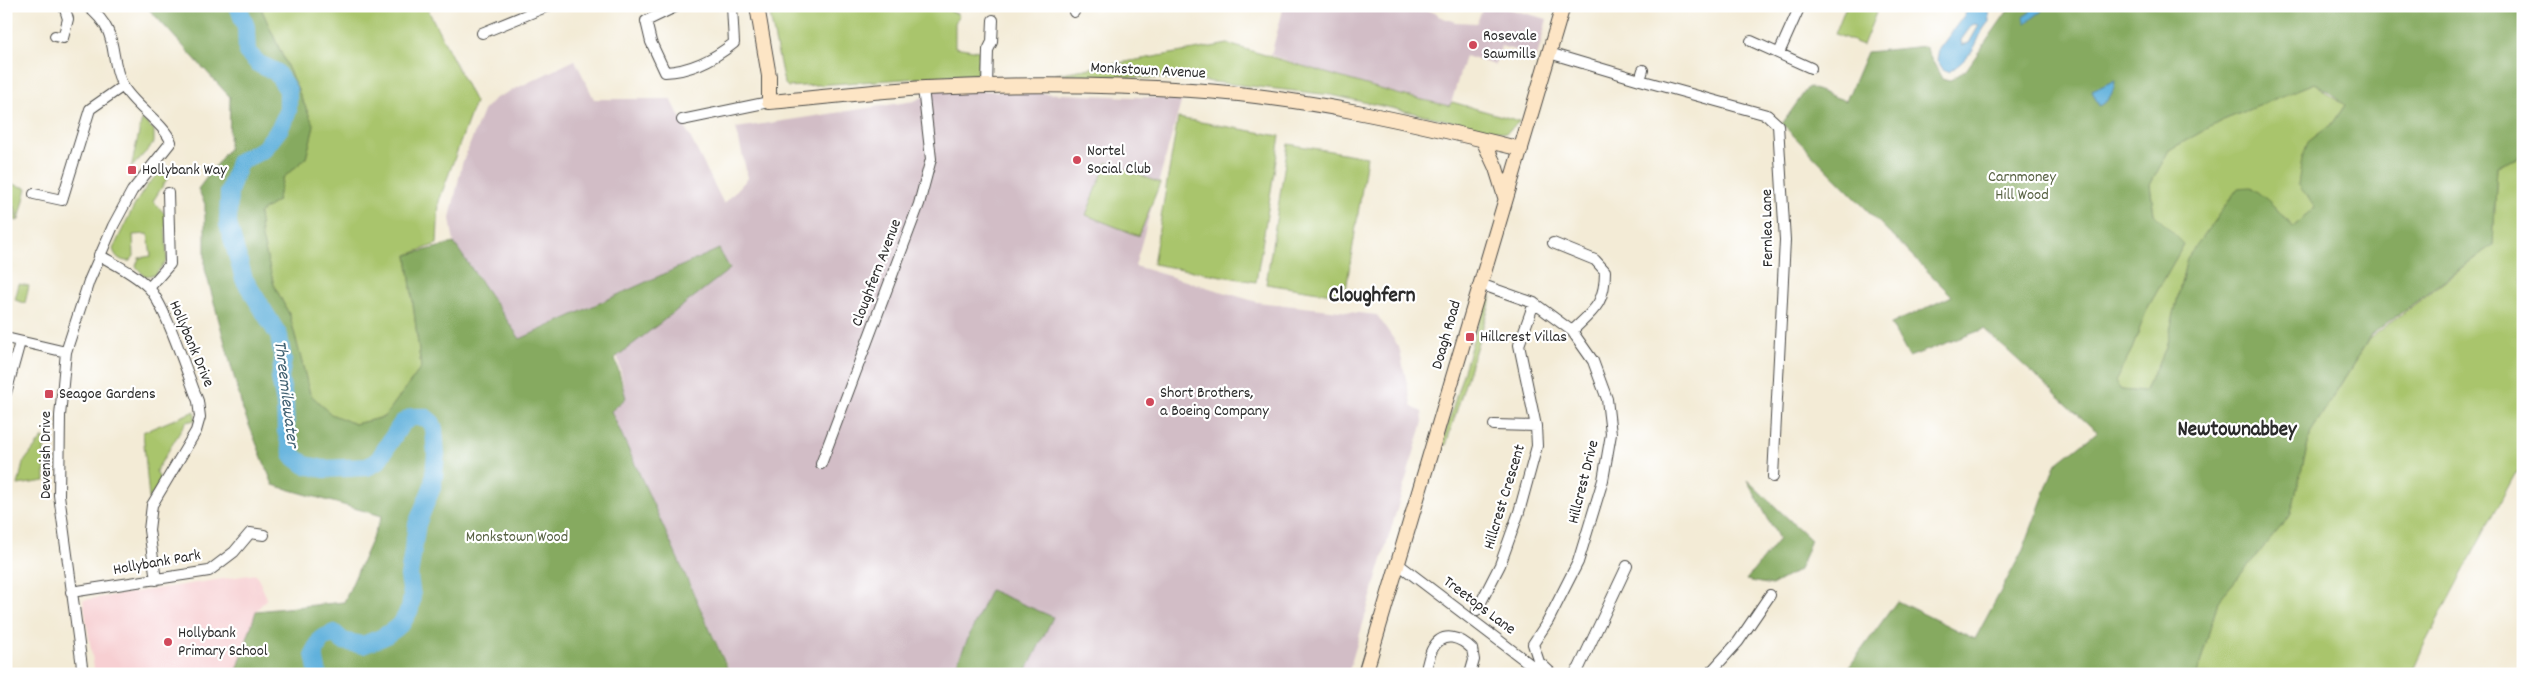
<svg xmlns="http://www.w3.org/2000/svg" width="2529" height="680" font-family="Dekko,sans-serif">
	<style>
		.built { fill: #f7cfd2 }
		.industrial { fill: #d2bdc6 }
		.green { fill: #a9c56c; stroke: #6a784c }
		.forest { fill: #86aa60; stroke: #586a46; fill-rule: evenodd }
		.water { fill: #61b1dc; stroke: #466e84; fill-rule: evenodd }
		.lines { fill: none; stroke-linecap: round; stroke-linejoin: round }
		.river { stroke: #61b1dc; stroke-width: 18 }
		.street-casing { stroke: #494845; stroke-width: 12 }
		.secondary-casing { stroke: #494845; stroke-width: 16 }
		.street { stroke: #fff; stroke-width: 10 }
		.secondary { stroke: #fde5c5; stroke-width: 14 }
		.poi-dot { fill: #d1495b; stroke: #fff; stroke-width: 2 }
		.labels { text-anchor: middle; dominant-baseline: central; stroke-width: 4.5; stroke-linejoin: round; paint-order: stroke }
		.poi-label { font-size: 16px; fill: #2b2b2b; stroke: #fff; text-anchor: start }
		.street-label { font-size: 16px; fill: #2b2b2b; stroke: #fff }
		.park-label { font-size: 16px; fill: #576142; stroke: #fff }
		.water-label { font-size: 18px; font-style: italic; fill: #416172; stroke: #fff }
		.district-label { font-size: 21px; font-weight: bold; fill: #2b2b2b; stroke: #fff }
	</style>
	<rect width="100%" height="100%" fill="#fff"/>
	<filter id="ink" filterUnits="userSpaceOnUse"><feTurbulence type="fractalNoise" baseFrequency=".02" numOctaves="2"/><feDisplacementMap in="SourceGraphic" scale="10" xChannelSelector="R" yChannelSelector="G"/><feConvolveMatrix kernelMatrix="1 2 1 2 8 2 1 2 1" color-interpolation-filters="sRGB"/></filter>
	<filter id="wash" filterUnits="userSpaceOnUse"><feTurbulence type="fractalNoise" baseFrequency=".0096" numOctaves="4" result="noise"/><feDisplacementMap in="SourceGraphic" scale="20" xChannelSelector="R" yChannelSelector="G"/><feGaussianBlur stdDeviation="1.12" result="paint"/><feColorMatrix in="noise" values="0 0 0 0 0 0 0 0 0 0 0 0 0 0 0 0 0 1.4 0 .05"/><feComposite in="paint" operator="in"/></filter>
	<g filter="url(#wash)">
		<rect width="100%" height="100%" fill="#f3ebd6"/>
		<!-- built -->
		<path class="built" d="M 256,574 L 267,598 L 256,611 L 236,674 L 95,674 L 83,600 Z"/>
		<!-- industrial -->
		<path class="industrial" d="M 1284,6 L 1382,6 L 1391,8 L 1392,6 L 1414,6 L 1438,14 L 1438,16 L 1455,22 L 1477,23 L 1483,6 L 1498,6 L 1547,19 L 1537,57 L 1501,46 L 1495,65 L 1465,56 L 1450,107 L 1354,83 L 1271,55 Z
			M 575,60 L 594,99 L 671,99 L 724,204 L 748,178 L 736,128 L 914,101 L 941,89 L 1182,99 L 1135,266 L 1257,302 L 1377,315 L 1399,347 L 1412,407 L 1422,412 L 1423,422 L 1348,674 L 1024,674 L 990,590 L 952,674 L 731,674 L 611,411 L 626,398 L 617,353 L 730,269 L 719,249 L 519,339 L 454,243 L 450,218 L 462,164 L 483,111 L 494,99 Z"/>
		<!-- green -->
		<path class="green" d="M 260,6 L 426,6 L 475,102 L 439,201 L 437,244 L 407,255 L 421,368 L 384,417 L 355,424 L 331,415 L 310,394 L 290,316 L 274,285 L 261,234 L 259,213 L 277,201 L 283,178 L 306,158 L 314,126 Z
			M 768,6 L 941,6 L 959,15 L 955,23 L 955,47 L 979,51 L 977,74 L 788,87 L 784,83 Z
			M 1846,6 L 1878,8 L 1863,45 L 1835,34 Z
			M 1228,44 L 1397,94 L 1449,106 L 1452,102 L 1520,121 L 1506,133 L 1331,95 L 1195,80 L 1056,74 Z
			M 2314,83 L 2345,105 L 2333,123 L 2308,142 L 2315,208 L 2293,227 L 2270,202 L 2187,258 L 2166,348 L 2144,392 L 2121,390 L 2114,382 L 2132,349 L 2147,309 L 2184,244 L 2154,214 L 2150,185 L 2169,150 L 2221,121 Z
			M 1178,118 L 1280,136 L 1256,282 L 1153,264 Z
			M 142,119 L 154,130 L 154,143 L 131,168 Z
			M 1288,144 L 1367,157 L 1345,296 L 1266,284 Z
			M 2523,156 L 2523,469 L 2515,474 L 2424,645 L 2411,674 L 2197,674 L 2218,601 L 2290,516 L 2311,432 L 2369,339 L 2493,245 L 2497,166 Z
			M 1107,162 L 1160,183 L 1139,236 L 1086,215 Z
			M 163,172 L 169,176 L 153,201 L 165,214 L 167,260 L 155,275 L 144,276 L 136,266 L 139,258 L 151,256 L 148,234 L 133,235 L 134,256 L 130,261 C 121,262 115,257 113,249 C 124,228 142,181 163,172 Z
			M 8,183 L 27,188 L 19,220 Z
			M 6,186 L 18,221 L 6,218 Z
			M 19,284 L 29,286 L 25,303 L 15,300 Z
			M 1492,297 L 1446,445 L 1442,444 L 1484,303 Z
			M 195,411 L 195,420 L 186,422 L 156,471 L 161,481 L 149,499 L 143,432 Z
			M 42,438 L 44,438 L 45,481 L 18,485 L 23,463 Z"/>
		<!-- forest -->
		<path class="forest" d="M 146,6 L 260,6 L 314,126 L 306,158 L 283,178 L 277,201 L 259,213 L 261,234 L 274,285 L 290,316 L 310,394 L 331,414 L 355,424 L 384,417 L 421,368 L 407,255 L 454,243 L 520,339 L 719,249 L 730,269 L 615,358 L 626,398 L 611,411 L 730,674 L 236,674 L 256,611 L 344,602 L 382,516 L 273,485 L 243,410 L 205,269 L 205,204 L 198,189 L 229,148 L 230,97 Z
			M 2011,6 L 2523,6 L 2523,156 L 2497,166 L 2493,245 L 2371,335 L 2311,432 L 2290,516 L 2218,601 L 2197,674 L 1844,674 L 1897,601 L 1975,639 L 2023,550 L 2055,465 L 2097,432 L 1984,329 L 1909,357 L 1891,324 L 1952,296 L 1782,124 L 1808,87 L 1846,101 L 1867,52 L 1925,46 L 1942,79 L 1949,81 L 1966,70 ZM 2314,83 L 2330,92 L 2345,105 L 2333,123 L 2308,142 L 2302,158 L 2298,184 L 2315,208 L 2293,227 L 2270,202 L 2251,187 L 2238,188 L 2187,258 L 2166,348 L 2144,392 L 2121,390 L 2115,382 L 2132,349 L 2147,309 L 2184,244 L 2154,214 L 2150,185 L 2169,150 L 2221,121 Z
			M 1747,480 L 1811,540 L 1799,570 L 1772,585 L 1746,580 L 1779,539 Z
			M 990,590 L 1053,617 L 1025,674 L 952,674 Z"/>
		<!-- water -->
		<path class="water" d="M 1971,6 L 1988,6 L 1989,22 C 1981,30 1980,37 1975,46 C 1969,57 1959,65 1949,72 L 1944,71 L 1937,60 L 1939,49 ZM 1975,24 L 1979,25 L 1969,43 L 1962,45 L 1961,40 L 1972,25 Z
			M 2032,6 L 2041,6 L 2042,11 L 2026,23 L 2023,17 L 2030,12 Z
			M 2115,80 C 2115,89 2109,103 2099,106 L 2092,91 Z"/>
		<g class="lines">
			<!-- river -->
			<path class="river" d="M 238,6 L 246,27 L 247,52 L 259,64 L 276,72 L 288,90 L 288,111 L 280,128 L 264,149 L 239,162 L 229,192 L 228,224 L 244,279 L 279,336 L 283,360 L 280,378 L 285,403 L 286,431 L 293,456 L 305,465 L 324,469 L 367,467 L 377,462 L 402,423 L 412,417 L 425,417 L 432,423 L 434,429 L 436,454 L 433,485 L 417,524 L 409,576 L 412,596 L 410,609 L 402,623 L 395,629 L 383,637 L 363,645 L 343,641 L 334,633 L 321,639 L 314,654 L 318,674"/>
		</g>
	</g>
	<g filter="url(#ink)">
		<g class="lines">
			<defs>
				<path id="street" d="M 677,6 L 646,21 L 651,42 L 665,72 C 691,71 714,59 734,43 L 732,6
					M 1073,6 L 1074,12
					M 482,33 L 548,6
					M 55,36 L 63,38 L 68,19 L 64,6
					M 1751,41 L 1811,68
					M 1549,53 L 1640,80 L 1643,70
					M 1779,53 L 1800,6
					M 1640,80 L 1767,115 L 1778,125 L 1785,240 L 1773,477
					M 987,86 L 988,50 L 992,42 L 993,20
					M 682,120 L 769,102
					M 34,194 L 62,200 L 90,109 L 123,86
					M 1553,243 L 1595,260 L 1605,271 C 1605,304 1594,310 1572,331
					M 99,255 C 116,265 134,273 148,287 C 165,304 188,376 198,401 L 200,417 L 196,431 L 152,505 L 149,530 L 156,580
					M 1480,284 L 1534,303 L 1572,331 L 1593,361 L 1607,399 L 1611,434 L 1603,480 L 1578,562 L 1548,621 L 1533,644 L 1539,662 L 1552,674
					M 149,288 L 170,264 L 168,193
					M 6,338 L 66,352
					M 6,393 L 20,342
					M 1494,425 L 1536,426
					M 821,464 L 919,204 L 931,159 L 923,88
					M 1397,563 L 1543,674
					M 71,592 L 209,571 L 234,552 L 250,533 L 264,535
					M 1477,610 L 1500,565 L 1519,512 L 1537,446 L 1536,426 L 1519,345 L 1534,303
					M 83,674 L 59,495 L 60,416 L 66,352 L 89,281 L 113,226 L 132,191 L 171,142 C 165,124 133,105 123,86 C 107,55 122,33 87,6
					M 1424,674 C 1428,666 1428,656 1433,648 C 1443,630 1461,638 1472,649 L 1474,660 L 1470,674
					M 1574,674 L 1579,668 L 1627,566
					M 1709,674 L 1738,642 L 1770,595"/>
				<path id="secondary" d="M 757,6 L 769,76 L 769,102 C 821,98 873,91 925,88 C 1013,84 1103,84 1191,90 C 1303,97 1412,122 1521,149
					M 1483,140 L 1496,168 L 1505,197
					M 1365,674 L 1563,6"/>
			</defs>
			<!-- street casing -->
			<use href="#street" class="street-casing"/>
			<!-- secondary casing -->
			<use href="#secondary" class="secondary-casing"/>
			<!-- street -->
			<use href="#street" class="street"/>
			<!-- secondary -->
			<use href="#secondary" class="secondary"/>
		</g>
	</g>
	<!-- markers -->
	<g class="poi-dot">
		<circle cx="1473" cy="45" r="5"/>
		<circle cx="1077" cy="160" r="5"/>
		<rect x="127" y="165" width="10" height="10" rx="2.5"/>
		<rect x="1465" y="332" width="10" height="10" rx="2.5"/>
		<rect x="44" y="389" width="10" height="10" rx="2.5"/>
		<circle cx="1150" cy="402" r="5"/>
		<circle cx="168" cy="642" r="5"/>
	</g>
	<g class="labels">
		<!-- poi labels -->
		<g class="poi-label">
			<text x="1483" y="36">Rosevale<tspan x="1483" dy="18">Sawmills</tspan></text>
			<text x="1087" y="151">Nortel<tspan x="1087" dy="18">Social Club</tspan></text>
			<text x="142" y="170">Hollybank Way</text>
			<text x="1480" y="337">Hillcrest Villas</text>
			<text x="1160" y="393">Short Brothers,<tspan x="1160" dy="18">a Boeing Company</tspan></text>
			<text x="59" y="394">Seagoe Gardens</text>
			<text x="178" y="633">Hollybank<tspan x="178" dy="18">Primary School</tspan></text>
		</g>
		<!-- street labels -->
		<g class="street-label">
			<text transform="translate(1148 71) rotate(3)">Monkstown Avenue</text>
			<text transform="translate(1768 228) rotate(-91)">Fernlea Lane</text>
			<text transform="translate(877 273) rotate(-69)">Cloughfern Avenue</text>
			<text transform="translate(1447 335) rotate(-74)">Doagh Road</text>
			<text transform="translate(191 344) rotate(67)">Hollybank Drive</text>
			<text transform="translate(46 455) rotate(-90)">Devenish Drive</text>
			<text transform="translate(1584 482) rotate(-76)">Hillcrest Drive</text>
			<text transform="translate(1505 497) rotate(-73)">Hillcrest Crescent</text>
			<text transform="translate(157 563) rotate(-10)">Hollybank Park</text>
			<text transform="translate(1479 606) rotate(37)">Treetops Lane</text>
		</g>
		<!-- park labels -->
		<g class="park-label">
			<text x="2022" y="177">Carnmoney<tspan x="2022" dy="18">Hill Wood</tspan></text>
			<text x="517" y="537">Monkstown Wood</text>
		</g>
		<!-- water labels -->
		<g class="water-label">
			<text transform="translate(285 394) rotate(83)">Threemilewater</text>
		</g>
		<!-- district labels -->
		<g class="district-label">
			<text x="1372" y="297">Cloughfern</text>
			<text x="2237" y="431">Newtownabbey</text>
		</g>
	</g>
	<!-- margin -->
	<rect width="2529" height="680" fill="none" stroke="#fff" stroke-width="25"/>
</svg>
